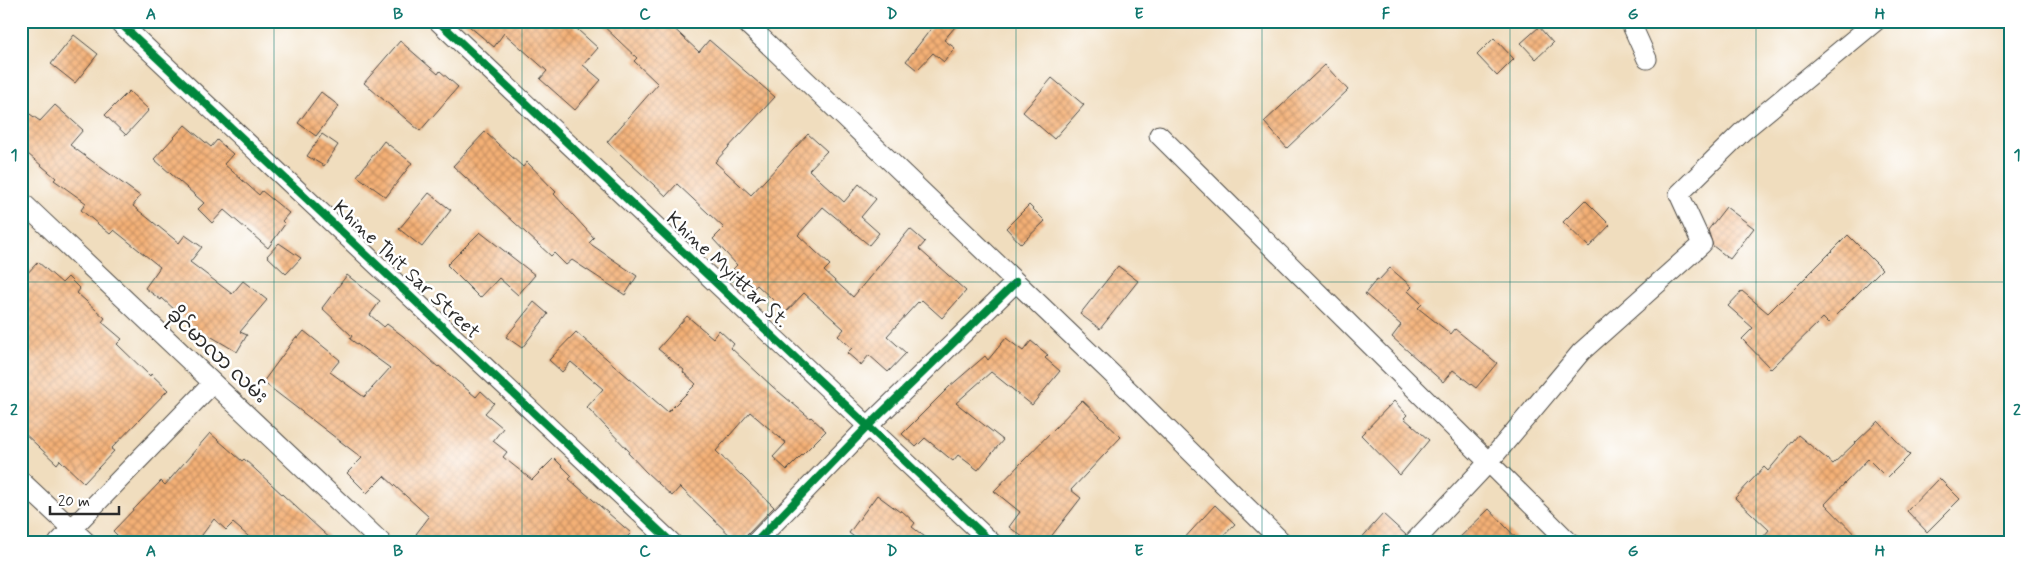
<svg xmlns="http://www.w3.org/2000/svg" width="2031" height="564" font-family="Mynerve,'Noto Sans Myanmar',sans-serif">
	<style>
		.building { fill: url(#building-cross-hatch) }
		.lines { fill: none; stroke-linecap: round; stroke-linejoin: round }
		.minor-casing { stroke: #494641; stroke-width: 21 }
		.minor { stroke: #fff; stroke-width: 19 }
		.cycleway-casing { stroke: #fff; stroke-width: 11 }
		.cycleway { stroke: #00873e; stroke-width: 8 }
		.grid { fill: none; stroke: #0f766e; stroke-width: 1; stroke-opacity: 0.55 }
		.labels { text-anchor: middle; dominant-baseline: central; stroke-width: 5; stroke-linejoin: round; paint-order: stroke }
		.street-label { font-size: 20px; fill: #2b2b2b; stroke: #fff }
		.neatline { fill: none; stroke: #0f766e; stroke-width: 2 }
		.grid-label { font-size: 16px; text-anchor: middle; font-weight: bold; fill: #0f766e }
	</style>
	<defs>
		<pattern id="building-cross-hatch" width="8" height="8" patternUnits="userSpaceOnUse" patternTransform="scale(1.25)"><rect width="8" height="8" fill="#f4b076"/><path d="M0 0l8 8M0 8l8-8" fill="none" stroke="#c68f61"/></pattern>
	</defs>
	<rect width="100%" height="100%" fill="#fff"/>
	<filter id="ink" filterUnits="userSpaceOnUse"><feTurbulence type="fractalNoise" baseFrequency=".02" numOctaves="2"/><feDisplacementMap in="SourceGraphic" scale="10" xChannelSelector="R" yChannelSelector="G"/><feConvolveMatrix kernelMatrix="1 2 1 2 8 2 1 2 1" color-interpolation-filters="sRGB"/></filter>
	<filter id="wash" filterUnits="userSpaceOnUse"><feTurbulence type="fractalNoise" baseFrequency=".0096" numOctaves="4" result="noise"/><feDisplacementMap in="SourceGraphic" scale="20" xChannelSelector="R" yChannelSelector="G"/><feGaussianBlur stdDeviation="1.12" result="paint"/><feColorMatrix in="noise" values="0 0 0 0 0 0 0 0 0 0 0 0 0 0 0 0 0 1.4 0 .05"/><feComposite in="paint" operator="in"/></filter>
	<g filter="url(#wash)">
		<rect width="100%" height="100%" fill="#f0ddbe"/>
		<g id="blocks">
			<!-- building -->
			<path class="building" d="M 463,21 L 568,21 L 598,48 L 583,65 L 601,80 L 575,110 L 540,79 L 547,71 L 504,33 L 494,47 Z
				M 598,21 L 666,21 L 699,52 L 709,40 L 775,97 L 715,162 L 751,195 L 808,134 L 827,151 L 809,170 L 844,202 L 859,184 L 876,199 L 861,217 L 879,233 L 869,245 L 823,207 L 798,235 L 830,265 L 824,271 L 853,297 L 910,229 L 925,242 L 919,249 L 966,291 L 942,318 L 922,300 L 919,303 L 918,302 L 887,336 L 906,353 L 888,372 L 869,355 L 861,365 L 847,353 L 852,348 L 838,336 L 844,329 L 804,293 L 786,312 L 757,285 L 753,289 L 733,269 L 737,265 L 713,239 L 724,228 L 677,184 L 666,196 L 607,142 L 658,84 L 634,61 L 637,58 Z
				M 937,21 L 960,21 L 944,40 L 955,48 L 944,62 L 933,53 L 917,70 L 906,61 Z
				M 1539,27 L 1553,43 L 1536,59 L 1521,43 Z
				M 74,35 L 98,54 L 75,83 L 51,64 Z
				M 1494,38 L 1514,59 L 1497,76 L 1477,55 Z
				M 400,41 L 438,74 L 440,71 L 458,87 L 420,131 L 364,83 Z
				M 1325,65 L 1348,90 L 1287,148 L 1264,122 Z
				M 1052,78 L 1084,105 L 1054,139 L 1023,112 Z
				M 129,91 L 149,110 L 126,135 L 105,115 Z
				M 321,92 L 339,106 L 316,136 L 298,123 Z
				M 55,105 L 83,130 L 70,145 L 140,196 L 133,206 L 179,243 L 185,235 L 202,247 L 190,262 L 232,294 L 243,281 L 267,300 L 240,332 L 247,335 L 237,352 L 190,324 L 162,298 L 161,300 L 145,288 L 160,267 L 114,230 L 110,234 L 81,210 L 86,203 L 54,180 L 56,178 L 21,148 L 21,108 L 40,121 Z
				M 185,125 L 211,147 L 217,140 L 233,154 L 224,164 L 259,195 L 262,191 L 289,213 L 282,221 L 285,224 L 268,248 L 224,210 L 212,223 L 198,209 L 204,203 L 154,159 Z
				M 485,132 L 523,167 L 527,162 L 556,192 L 554,194 L 594,238 L 589,243 L 637,276 L 625,295 L 572,260 L 566,265 L 554,253 L 551,256 L 453,166 Z
				M 322,134 L 338,145 L 324,166 L 307,156 Z
				M 384,141 L 412,163 L 386,197 L 357,176 Z
				M 429,193 L 451,210 L 422,247 L 399,229 Z
				M 1585,200 L 1610,225 L 1589,247 L 1563,222 Z
				M 1029,205 L 1045,221 L 1021,244 L 1006,228 Z
				M 1726,207 L 1754,228 L 1730,259 L 1713,246 L 1708,230 Z
				M 480,232 L 535,275 L 518,295 L 499,278 L 480,298 L 447,265 Z
				M 1848,235 L 1882,269 L 1828,323 L 1823,318 L 1771,369 L 1742,339 L 1753,328 L 1728,306 L 1742,291 L 1768,313 L 1781,300 L 1782,301 Z
				M 279,243 L 301,258 L 286,274 L 267,256 Z
				M 38,262 L 62,283 L 68,277 L 80,289 L 77,293 L 105,318 L 102,322 L 122,339 L 117,344 L 150,376 L 151,374 L 168,390 L 111,449 L 114,451 L 84,483 L 60,460 L 57,464 L 21,430 L 21,280 Z
				M 1118,266 L 1138,281 L 1100,329 L 1080,314 Z
				M 1390,268 L 1412,287 L 1408,291 L 1422,304 L 1418,308 L 1451,334 L 1455,329 L 1497,363 L 1476,388 L 1453,370 L 1443,382 L 1392,337 L 1401,325 L 1365,294 L 1377,279 L 1379,280 Z
				M 347,275 L 380,301 L 370,315 L 384,327 L 387,324 L 403,336 L 438,367 L 439,366 L 476,397 L 481,391 L 494,403 L 485,413 L 503,428 L 493,441 L 507,452 L 503,457 L 532,480 L 554,458 L 572,476 L 569,479 L 631,533 L 621,543 L 428,543 L 416,534 L 429,517 L 384,476 L 367,493 L 347,473 L 362,458 L 263,382 L 296,337 L 298,338 L 304,331 L 340,360 L 330,372 L 364,397 L 390,368 L 350,339 L 352,336 L 322,308 Z
				M 534,302 L 548,314 L 522,348 L 506,337 Z
				M 687,316 L 713,338 L 719,330 L 734,344 L 731,348 L 773,387 L 810,418 L 811,417 L 826,431 L 787,470 L 773,457 L 786,443 L 750,412 L 716,451 L 774,507 L 747,535 L 743,543 L 738,543 L 680,487 L 672,496 L 646,472 L 628,453 L 629,451 L 587,407 L 603,389 L 571,362 L 562,372 L 549,360 L 576,332 L 668,412 L 696,384 L 683,372 L 684,370 L 658,349 Z
				M 1006,338 L 1023,351 L 1031,341 L 1048,355 L 1045,358 L 1060,371 L 1032,405 L 991,372 L 956,403 L 1003,440 L 978,470 L 958,455 L 953,461 L 925,438 L 916,447 L 902,434 L 949,387 L 985,356 L 988,360 Z
				M 1082,400 L 1121,437 L 1071,490 L 1081,498 L 1046,543 L 1031,543 L 1009,527 L 1020,512 L 994,491 Z
				M 1394,401 L 1407,415 L 1404,418 L 1429,440 L 1400,475 L 1361,435 Z
				M 1878,421 L 1910,455 L 1887,478 L 1868,459 L 1825,504 L 1863,543 L 1758,543 L 1769,530 L 1735,498 L 1764,467 L 1768,471 L 1798,435 L 1833,464 Z
				M 210,433 L 242,461 L 244,459 L 335,543 L 256,543 L 233,523 L 226,530 L 214,519 L 196,543 L 125,543 L 113,531 L 161,481 L 165,485 Z
				M 1939,478 L 1960,499 L 1927,532 L 1907,511 Z
				M 877,495 L 900,512 L 901,510 L 915,523 L 912,527 L 933,543 L 862,543 L 849,533 Z
				M 1215,505 L 1235,524 L 1217,543 L 1180,543 Z
				M 1489,509 L 1521,543 L 1454,543 Z
				M 1383,514 L 1406,535 L 1402,543 L 1357,543 Z"/>
		</g>
	</g>
	<g filter="url(#ink)">
		<use href="#blocks" fill-opacity="0" stroke="#494641" stroke-width="1"/>
		<g class="lines">
			<defs>
				<path id="minor" d="M 118,21 L 672,543
					M 438,21 L 992,543
					M 744,21 L 1110,372 L 1283,543
					M 1630,21 L 1647,59
					M 1159,135 L 1570,543
					M 21,201 L 382,543
					M 21,481 L 87,543
					M 58,543 L 213,383
					M 755,543 L 868,426 L 1016,282
					M 1413,543 L 1488,463 L 1581,352 L 1702,244 L 1679,194 L 1742,132 L 1876,21"/>
			</defs>
			<!-- minor casing -->
			<use href="#minor" class="minor-casing"/>
			<!-- minor -->
			<use href="#minor" class="minor"/>
			<defs>
				<path id="cycleway" d="M 118,21 L 672,543
					M 438,21 L 992,543
					M 755,543 L 868,426 L 1016,282"/>
			</defs>
			<!-- cycleway casing -->
			<use href="#cycleway" class="cycleway-casing"/>
			<!-- cycleway -->
			<use href="#cycleway" class="cycleway"/>
		</g>
	</g>
	<!-- grid -->
	<path class="grid" d="M 274,21 L 274,543M 522,21 L 522,543M 768,21 L 768,543M 1016,21 L 1016,543M 1262,21 L 1262,543M 1510,21 L 1510,543M 1756,21 L 1756,543M 21,282 L 2010,282"/>
	<g class="labels">
		<!-- street labels -->
		<g class="street-label">
			<text transform="translate(406 270) rotate(43)">Khine Thit Sar Street</text>
			<text transform="translate(727 270) rotate(43)">Khine Myittar St.</text>
			<text transform="translate(217 356) rotate(43)">ခိုင်မာလာ လမ်း</text>
		</g>
	</g>
	<!-- margin -->
	<rect width="2031" height="564" fill="none" stroke="#fff" stroke-width="55"/>
	<!-- scale -->
	<path d="M50 506v8h69v-8" fill="none" stroke="#2b2b2b" stroke-width="2.5"/>
	<text x="58" y="506" font-size="15" fill="#2b2b2b" stroke="#ffffff" stroke-width="4" paint-order="stroke">20 m</text>
	<rect x="28" y="28" width="1976" height="508" class="neatline"/>
	<g class="grid-label">
		<text x="151" y="19">A</text>
		<text x="398" y="19">B</text>
		<text x="645" y="19">C</text>
		<text x="892" y="19">D</text>
		<text x="1139" y="19">E</text>
		<text x="1386" y="19">F</text>
		<text x="1633" y="19">G</text>
		<text x="1880" y="19">H</text>
		<text x="14" y="160">1</text>
		<text x="2017" y="160">1</text>
		<text x="14" y="415">2</text>
		<text x="2017" y="415">2</text>
		<text x="151" y="556">A</text>
		<text x="398" y="556">B</text>
		<text x="645" y="556">C</text>
		<text x="892" y="556">D</text>
		<text x="1139" y="556">E</text>
		<text x="1386" y="556">F</text>
		<text x="1633" y="556">G</text>
		<text x="1880" y="556">H</text>
	</g>
</svg>
